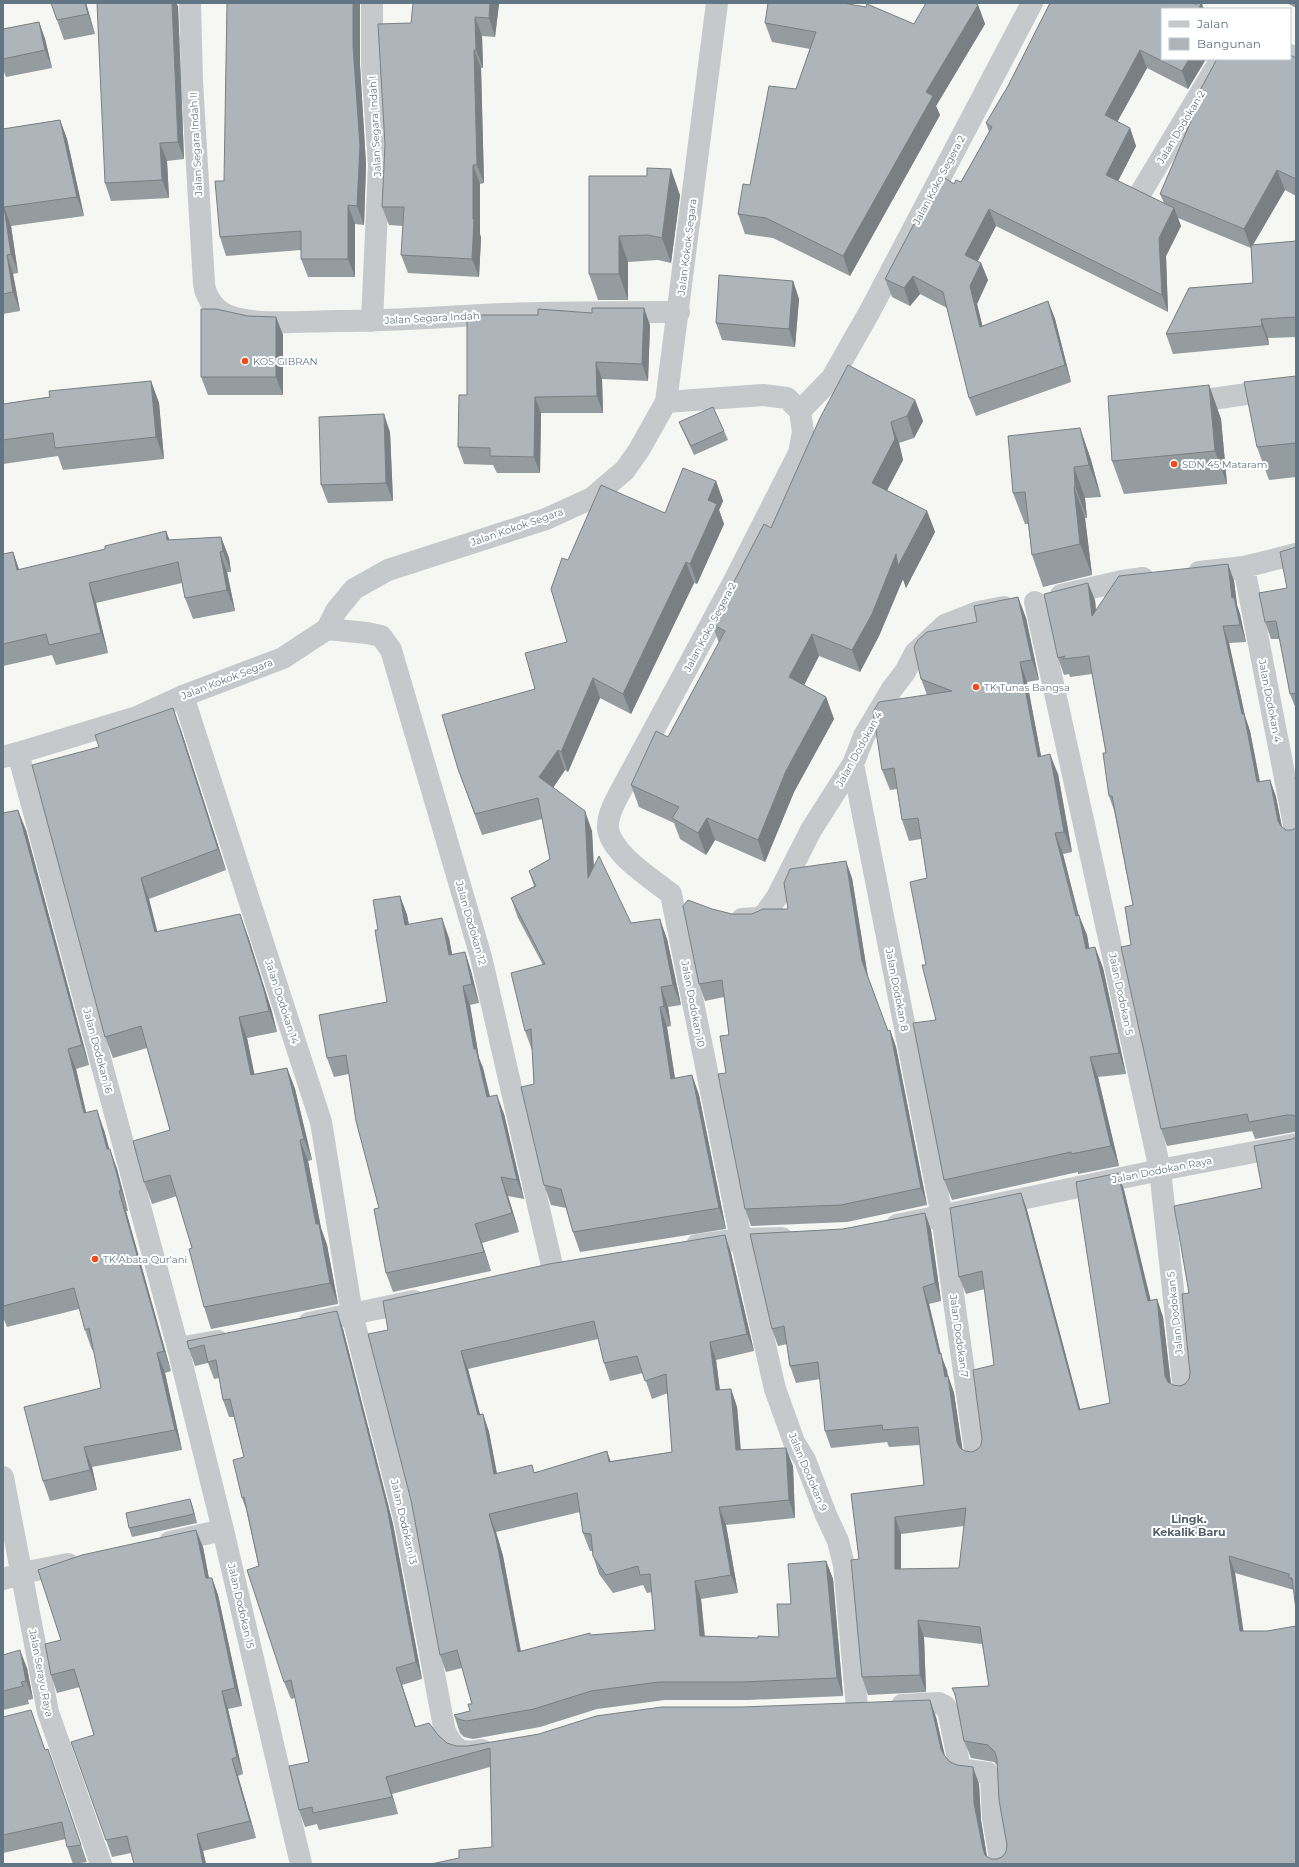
<svg xmlns="http://www.w3.org/2000/svg" width="1299" height="1867" font-family="Montserrat,sans-serif">
	<style>
		.lines { fill: none; stroke-linecap: round; stroke-linejoin: round }
		.minor { stroke: #c5c9cc; stroke-width: 22 }
		.tertiary { stroke: #c5c9cc; stroke-width: 22 }
		.wall { fill: #959ca0; fill-rule: evenodd }
		.shaded-wall { fill: #797f82 }
		.building { fill: #adb5ba; stroke: #797f82; fill-rule: evenodd }
		.poi-dot { fill: #f14c17; stroke: #fff; stroke-width: 1.5 }
		.labels { text-anchor: middle; dominant-baseline: central; stroke-width: 4; stroke-linejoin: round; paint-order: stroke }
		.street-label { font-size: 10px; fill: #627585; stroke: #fff }
		.poi-label { font-size: 10px; fill: #627585; stroke: #fff; text-anchor: start }
		.neighbourhood-label { font-size: 11px; font-weight: bold; fill: #515f6a; stroke: #fff }
	</style>
	<rect width="100%" height="100%" fill="#f6f6f2"/>
	<g class="lines">
		<!-- minor -->
		<path class="minor" d="M 190,3 L 192,81 L 204,284 C 206,299 217,313 232,317 C 260,326 307,321 337,321 C 405,321 472,314 540,313 C 586,312 632,312 679,312
			M 372,3 L 372,64 L 379,165 L 372,321
			M 1290,55 L 1296,58
			M 1140,194 L 1221,59
			M 666,402 L 763,395 L 787,398 L 800,411 L 803,432 L 799,453 L 733,583 L 618,796 C 613,806 607,817 608,829 C 612,854 652,879 671,894 L 741,1239 L 775,1389 L 794,1442 L 805,1460 L 826,1515 L 838,1541 L 844,1565 L 857,1707
			M 1184,403 L 1296,387
			M 800,411 L 832,378 L 870,311 L 1032,3
			M 1244,567 L 1296,835
			M 1199,572 L 1244,567 L 1296,554
			M 1061,595 L 1122,581 L 1143,578
			M 1035,602 L 1160,1170 L 1184,1391
			M 327,629 L 367,633 L 381,636 L 391,650 L 481,957 L 553,1270
			M 183,696 L 321,1122 L 352,1314 L 405,1521 L 445,1732 C 456,1751 460,1754 482,1750
			M 3,757 L 18,753 L 178,1348 L 223,1530 L 301,1864
			M 853,764 L 942,1216 L 976,1457
			M 742,919 L 758,918 L 765,914 L 777,897 L 811,830 L 853,764 L 864,736 L 892,689 L 905,672 L 915,653 L 945,625 L 978,612 L 1004,607
			M 3,1477 L 48,1712 L 101,1864
			M 170,1542 L 223,1530
			M 3,1579 L 22,1573 L 68,1564
			M 902,1705 L 939,1703 L 945,1706 L 949,1714 L 959,1764 L 965,1770 L 988,1773 L 991,1777 L 993,1818 L 1001,1864"/>
		<!-- tertiary -->
		<path class="tertiary" d="M 18,753 L 137,717 L 183,696 L 283,658 L 327,629 L 336,611 L 354,589 L 388,570 L 546,519 L 592,498 L 625,470 L 639,450 L 666,402 L 717,3
			M 897,1225 L 1160,1170 L 1296,1144
			M 697,1245 L 741,1239 L 782,1238
			M 309,1323 L 414,1301
			M 178,1348 L 218,1341"/>
	</g>
	<!-- wall -->
	<path class="wall" d="M 51,3 L 86,3 L 95,34 L 64,40 L 57,20 Z
		M 360,3 L 360,65 L 366,165 L 364,225 L 355,224 L 355,277 L 308,277 L 301,259 L 301,250 L 226,256 L 220,237 L 224,181 Z
		M 1050,3 L 1193,3 L 1195,4 L 1202,3 L 1204,9 L 1162,9 L 1162,59 L 1206,59 L 1188,89 L 1147,68 L 1117,122 L 1130,128 L 1136,146 L 1118,181 L 1164,203 L 1160,194 L 1200,99 L 1198,94 L 1217,59 L 1290,59 L 1290,55 L 1296,58 L 1296,196 L 1285,190 L 1253,245 L 1296,241 L 1296,337 L 1268,338 L 1269,345 L 1173,354 L 1166,334 L 1189,288 L 1253,283 L 1251,248 L 1178,218 L 1181,226 L 1166,256 L 1168,312 L 996,226 L 978,261 L 981,263 L 988,280 L 977,304 L 982,326 L 1048,301 L 1055,319 L 1071,382 L 976,416 L 969,398 L 947,308 L 920,294 L 910,306 L 892,297 L 885,279 L 915,222 L 945,178 L 954,184 L 956,180 L 961,182 L 989,132 L 986,123 L 1008,86 Z
		M 1287,3 L 1296,3 L 1296,8 Z
		M 499,4 L 495,37 L 482,36 L 483,68 L 481,68 L 484,183 L 480,184 L 480,234 L 481,238 L 479,277 L 408,273 L 401,255 L 403,226 L 389,225 L 382,207 L 411,23 Z
		M 978,5 L 985,24 L 936,106 L 940,115 L 850,276 L 773,238 L 745,234 L 738,214 L 750,185 L 796,89 L 810,49 L 772,42 L 765,23 L 914,24 Z
		M 178,6 L 184,159 L 167,161 L 169,198 L 111,201 L 105,183 Z
		M 39,22 L 45,39 L 52,68 L 6,77 L 3,69 L 3,29 Z
		M 60,120 L 67,139 L 84,216 L 11,226 L 18,273 L 13,274 L 20,311 L 3,314 L 3,129 Z
		M 589,176 L 680,195 L 671,263 L 658,260 L 628,262 L 628,300 L 598,300 L 589,274 Z
		M 793,281 L 799,299 L 795,347 L 722,340 L 716,323 Z
		M 248,316 L 276,317 L 283,335 L 283,395 L 208,395 L 201,377 Z
		M 650,325 L 648,381 L 602,379 L 603,413 L 541,413 L 540,473 L 497,473 L 493,465 L 464,464 L 458,447 L 467,395 Z
		M 1296,376 L 1296,477 L 1269,480 L 1257,447 Z
		M 151,381 L 159,403 L 164,459 L 63,470 L 58,456 L 3,464 L 3,401 L 3,404 L 50,397 Z
		M 1209,385 L 1221,419 L 1227,484 L 1124,494 L 1112,461 Z
		M 915,400 L 923,421 L 914,438 L 899,443 L 903,460 L 887,490 L 927,511 L 935,532 L 906,588 L 903,579 L 879,636 L 860,672 L 819,656 L 804,685 L 826,697 L 834,719 L 794,792 L 765,862 L 715,840 L 706,855 L 680,839 L 674,823 L 639,807 L 631,785 L 668,737 L 719,643 L 712,624 L 771,528 Z
		M 679,422 L 724,431 L 728,440 L 694,455 L 683,431 Z
		M 1080,428 L 1091,460 L 1101,497 L 1085,498 L 1087,518 L 1085,518 L 1092,575 L 1043,587 L 1032,555 L 1028,524 L 1025,524 L 1013,493 Z
		M 390,432 L 393,501 L 328,503 L 321,485 Z
		M 716,481 L 723,501 L 719,510 L 724,524 L 697,584 L 694,583 L 631,714 L 600,698 L 568,772 L 565,770 L 553,787 L 592,831 L 594,866 L 631,923 L 667,939 L 681,1005 L 668,1007 L 671,1026 L 667,1027 L 675,1078 L 692,1075 L 699,1095 L 726,1229 L 580,1252 L 573,1232 L 566,1208 L 551,1205 L 544,1185 L 534,1084 L 532,1050 L 525,1031 L 543,965 L 518,918 L 511,898 L 534,886 L 529,871 L 550,859 L 542,819 L 482,835 L 458,769 L 535,689 L 567,642 L 568,560 L 665,513 Z
		M 166,531 L 169,540 L 221,537 L 229,558 L 231,572 L 227,572 L 235,611 L 193,619 L 185,598 L 182,583 L 96,603 L 108,653 L 56,665 L 52,655 L 3,666 L 3,554 L 13,552 L 19,570 L 105,549 Z
		M 1296,547 L 1296,709 L 1290,694 L 1280,639 L 1271,639 L 1265,622 L 1287,588 Z
		M 1228,564 L 1234,581 L 1237,605 L 1240,614 L 1246,642 L 1229,643 L 1245,716 L 1250,731 L 1260,782 L 1270,780 L 1276,797 L 1282,827 L 1286,830 L 1292,830 L 1296,828 L 1296,1132 L 1294,1132 L 1255,1139 L 1252,1131 L 1167,1146 L 1161,1129 L 1131,945 L 1133,905 L 1114,810 L 1109,796 L 1106,753 L 1092,674 L 1070,677 L 1069,674 L 1064,675 L 1058,658 L 1095,600 L 1096,611 Z
		M 1018,597 L 1026,618 L 1039,680 L 1027,682 L 1041,756 L 1058,774 L 1072,852 L 1063,854 L 1078,915 L 1087,935 L 1089,948 L 1095,947 L 1103,968 L 1126,1074 L 1098,1077 L 1119,1166 L 1078,1174 L 1078,1172 L 952,1200 L 944,1180 L 936,1020 L 926,965 L 927,878 L 921,839 L 909,841 L 902,820 L 897,789 L 890,790 L 882,770 L 927,695 L 921,679 L 977,622 Z
		M 181,730 L 226,870 L 149,899 L 157,932 L 248,936 L 272,1012 L 277,1032 L 247,1038 L 254,1074 L 287,1068 L 295,1089 L 312,1160 L 308,1161 L 321,1228 L 327,1245 L 338,1304 L 211,1329 L 204,1307 L 192,1248 L 177,1196 L 152,1204 L 144,1182 L 170,1130 L 147,1048 L 113,1058 L 105,1037 L 99,747 Z
		M 3,813 L 26,830 L 89,1065 L 76,1069 L 86,1113 L 104,1130 L 109,1149 L 117,1169 L 128,1211 L 126,1211 L 171,1371 L 165,1373 L 182,1450 L 92,1467 L 97,1490 L 50,1501 L 43,1481 L 101,1388 L 94,1350 L 92,1350 L 85,1330 L 79,1309 L 7,1327 L 3,1317 Z
		M 852,878 L 868,977 L 888,1031 L 890,1030 L 896,1047 L 927,1205 L 847,1222 L 751,1226 L 745,1209 L 726,1073 L 729,1035 L 724,997 L 705,1001 L 699,984 L 712,909 L 732,914 L 752,914 L 788,909 Z
		M 400,896 L 407,915 L 409,924 L 449,938 L 452,955 L 465,952 L 471,971 L 479,1003 L 470,1005 L 479,1058 L 483,1068 L 490,1096 L 504,1114 L 524,1199 L 508,1196 L 519,1232 L 482,1243 L 491,1271 L 393,1292 L 386,1273 L 379,1208 L 349,1074 L 334,1077 L 327,1058 L 387,1002 Z
		M 1292,1139 L 1294,1590 L 1235,1573 L 1243,1631 L 1296,1864 L 459,1858 L 492,1847 L 490,1767 L 392,1794 L 398,1814 L 319,1830 L 317,1824 L 305,1827 L 299,1810 L 309,1762 L 295,1698 L 291,1699 L 284,1682 L 246,1509 L 242,1498 L 244,1457 L 234,1417 L 229,1417 L 223,1400 L 219,1378 L 214,1379 L 208,1363 L 195,1366 L 189,1349 L 187,1341 L 343,1329 L 393,1524 L 422,1679 L 402,1685 L 416,1727 L 438,1735 L 447,1743 L 456,1746 L 468,1746 L 936,1717 L 945,1756 L 950,1762 L 979,1784 L 981,1820 L 987,1856 L 991,1859 L 997,1859 L 1002,1857 L 1006,1852 L 1007,1845 L 998,1766 L 994,1762 L 971,1758 L 964,1741 L 956,1699 L 952,1688 L 989,1686 L 982,1644 L 924,1637 L 926,1692 L 868,1695 L 862,1677 L 859,1559 L 851,1494 L 924,1485 L 920,1445 L 889,1447 L 887,1442 L 831,1448 L 825,1431 L 820,1379 L 796,1383 L 790,1366 L 787,1344 L 778,1346 L 772,1329 L 843,1229 L 925,1213 L 931,1230 L 941,1301 L 929,1304 L 941,1355 L 954,1393 L 962,1449 L 965,1451 L 972,1452 L 978,1449 L 981,1445 L 994,1365 L 985,1289 L 966,1294 L 959,1277 L 1021,1193 L 1027,1210 L 1080,1409 L 1110,1403 L 1124,1190 L 1150,1301 L 1157,1299 L 1163,1317 L 1171,1384 L 1173,1385 L 1180,1386 L 1185,1384 L 1189,1379 L 1190,1373 L 1189,1293 L 1262,1188 ZM 964,1526 L 959,1568 L 901,1569 L 901,1534 Z
		M 725,1235 L 731,1253 L 754,1351 L 716,1360 L 720,1390 L 731,1389 L 737,1407 L 741,1450 L 793,1466 L 795,1518 L 726,1525 L 738,1593 L 701,1599 L 705,1636 L 758,1638 L 779,1637 L 791,1604 L 826,1561 L 833,1579 L 843,1696 L 748,1700 L 665,1700 L 597,1709 L 540,1727 L 473,1739 L 464,1737 L 460,1733 L 454,1715 L 470,1711 L 472,1704 L 462,1668 L 446,1672 L 440,1655 L 388,1330 ZM 598,1339 L 604,1363 L 610,1381 L 643,1373 L 652,1399 L 668,1393 L 672,1452 L 535,1472 L 497,1473 L 489,1432 L 483,1414 L 480,1415 L 468,1369 ZM 580,1512 L 583,1533 L 590,1551 L 592,1551 L 593,1556 L 599,1574 L 613,1593 L 643,1585 L 647,1593 L 652,1592 L 655,1630 L 591,1635 L 521,1651 L 503,1556 L 496,1532 Z
		M 190,1499 L 193,1508 L 197,1523 L 132,1537 L 129,1528 Z
		M 203,1547 L 209,1578 L 212,1578 L 218,1595 L 242,1706 L 228,1709 L 243,1774 L 238,1776 L 256,1838 L 203,1851 L 206,1864 L 134,1864 L 131,1853 L 112,1857 L 106,1840 L 94,1735 L 80,1687 L 57,1693 L 51,1675 L 61,1640 Z
		M 3,1655 L 27,1668 L 33,1699 L 28,1700 L 29,1704 L 3,1710 Z
		M 3,1717 L 45,1750 L 48,1749 L 87,1862 L 73,1864 L 67,1847 L 66,1839 L 3,1853 Z"/>
	<!-- shaded-wall -->
	<path class="shaded-wall" d="M 85,3 L 86,3 L 95,34 L 88,14 Z
		M 172,3 L 176,3 L 178,6 L 184,159 L 178,142 Z
		M 353,3 L 360,3 L 360,65 L 366,165 L 364,225 L 357,206 L 353,46 Z
		M 490,3 L 499,3 L 499,4 L 495,37 L 489,18 Z
		M 1201,3 L 1204,9 L 1199,9 Z
		M 978,5 L 985,24 L 936,106 L 940,115 L 850,276 L 843,256 L 926,92 Z
		M 475,17 L 482,36 L 483,68 L 476,50 Z
		M 39,22 L 45,39 L 52,68 L 45,50 Z
		M 474,50 L 481,68 L 484,183 L 477,165 Z
		M 1140,50 L 1147,68 L 1111,133 L 1105,115 Z
		M 1189,59 L 1206,59 L 1188,89 L 1182,71 Z
		M 60,120 L 67,139 L 84,216 L 77,197 Z
		M 1130,128 L 1136,146 L 1112,193 L 1106,175 Z
		M 160,143 L 167,161 L 169,198 L 162,180 Z
		M 473,165 L 480,184 L 480,234 L 481,238 L 479,277 L 472,259 Z
		M 671,169 L 680,195 L 671,263 L 662,238 Z
		M 1277,170 L 1285,190 L 1251,248 L 1244,229 Z
		M 348,205 L 355,224 L 355,277 L 348,259 Z
		M 4,207 L 11,226 L 18,273 L 11,254 Z
		M 1174,208 L 1181,226 L 1166,256 L 1168,312 L 1162,295 L 1159,238 Z
		M 989,209 L 996,226 L 971,273 L 965,255 Z
		M 619,236 L 628,262 L 628,300 L 619,274 Z
		M 7,255 L 13,274 L 20,311 L 13,292 Z
		M 981,263 L 988,280 L 977,304 L 987,344 L 980,327 L 970,286 Z
		M 913,276 L 920,294 L 910,306 L 904,288 Z
		M 793,281 L 799,299 L 795,347 L 789,329 Z
		M 1048,301 L 1055,319 L 1071,382 L 1065,365 Z
		M 644,308 L 650,325 L 648,381 L 642,364 Z
		M 276,317 L 283,335 L 283,395 L 276,377 Z
		M 1261,319 L 1268,338 L 1269,345 L 1262,326 Z
		M 596,362 L 602,379 L 603,413 L 597,396 Z
		M 151,381 L 159,403 L 164,459 L 156,437 Z
		M 1209,385 L 1221,419 L 1227,484 L 1215,451 Z
		M 535,397 L 541,413 L 540,473 L 534,457 Z
		M 915,400 L 923,421 L 914,438 L 907,416 Z
		M 384,414 L 390,432 L 393,501 L 386,483 Z
		M 891,422 L 899,443 L 903,460 L 880,504 L 872,483 Z
		M 1080,428 L 1091,460 L 1101,497 L 1089,465 Z
		M 1074,467 L 1085,498 L 1087,518 L 1075,486 Z
		M 716,481 L 723,501 L 719,510 L 724,524 L 697,584 L 690,564 L 708,500 Z
		M 1074,487 L 1085,518 L 1092,575 L 1080,544 Z
		M 927,511 L 935,532 L 906,588 L 903,579 L 879,636 L 860,672 L 852,650 L 896,554 Z
		M 166,531 L 174,551 L 167,540 Z
		M 221,537 L 229,558 L 231,572 L 223,551 Z
		M 13,552 L 20,572 L 17,570 Z
		M 220,552 L 227,572 L 235,611 L 227,590 Z
		M 686,562 L 694,583 L 631,714 L 623,694 Z
		M 1228,564 L 1234,581 L 1237,605 L 1240,614 L 1246,642 L 1240,625 L 1232,598 Z
		M 89,583 L 96,603 L 108,653 L 101,633 Z
		M 1088,583 L 1095,600 L 1098,633 L 1092,616 Z
		M 1018,597 L 1026,618 L 1039,680 L 1032,660 Z
		M 1223,626 L 1229,643 L 1245,716 L 1250,731 L 1263,799 L 1257,782 Z
		M 812,634 L 819,656 L 797,699 L 789,677 Z
		M 1020,662 L 1027,682 L 1045,777 L 1038,757 Z
		M 593,678 L 600,698 L 568,772 L 561,752 Z
		M 826,697 L 834,719 L 794,792 L 765,862 L 758,840 L 786,771 Z
		M 173,708 L 181,730 L 226,870 L 218,849 Z
		M 558,750 L 565,770 L 547,797 L 539,777 Z
		M 1050,754 L 1058,774 L 1072,852 L 1064,832 Z
		M 1270,780 L 1276,797 L 1284,838 L 1278,821 Z
		M 18,810 L 26,830 L 89,1065 L 82,1045 Z
		M 585,811 L 592,831 L 595,899 L 588,878 Z
		M 707,818 L 715,840 L 706,855 L 698,833 Z
		M 1055,833 L 1063,854 L 1082,928 L 1079,915 L 1087,935 L 1093,969 L 1086,949 Z
		M 846,861 L 852,878 L 868,978 L 862,961 Z
		M 141,878 L 149,899 L 163,954 L 155,932 Z
		M 400,896 L 407,915 L 412,944 L 405,925 Z
		M 240,914 L 248,936 L 272,1012 L 277,1032 L 269,1011 Z
		M 442,918 L 449,938 L 456,974 L 449,955 Z
		M 660,919 L 667,939 L 681,1005 L 673,985 Z
		M 1095,947 L 1103,968 L 1126,1074 L 1119,1053 Z
		M 465,952 L 471,971 L 479,1003 L 472,984 Z
		M 463,986 L 470,1005 L 479,1058 L 483,1068 L 494,1116 L 487,1097 L 474,1049 Z
		M 661,987 L 668,1007 L 671,1026 L 664,1006 Z
		M 660,1007 L 667,1027 L 678,1099 L 671,1079 Z
		M 239,1017 L 247,1038 L 259,1096 L 251,1075 Z
		M 890,1030 L 896,1047 L 927,1205 L 921,1188 Z
		M 68,1049 L 76,1069 L 91,1134 L 84,1113 Z
		M 1090,1057 L 1098,1077 L 1119,1166 L 1111,1146 Z
		M 287,1068 L 295,1089 L 312,1160 L 304,1139 Z
		M 692,1075 L 699,1095 L 726,1229 L 719,1208 Z
		M 497,1095 L 504,1114 L 524,1199 L 517,1180 Z
		M 97,1110 L 104,1130 L 115,1170 L 107,1149 Z
		M 300,1140 L 308,1161 L 321,1228 L 327,1245 L 338,1304 L 330,1283 L 316,1224 Z
		M 110,1149 L 117,1169 L 128,1211 L 121,1190 Z
		M 1118,1173 L 1124,1190 L 1155,1318 L 1148,1301 Z
		M 501,1177 L 508,1196 L 519,1232 L 512,1213 Z
		M 119,1191 L 126,1211 L 171,1371 L 164,1351 Z
		M 1021,1193 L 1027,1210 L 1085,1427 L 1079,1410 Z
		M 925,1213 L 931,1230 L 941,1301 L 935,1283 Z
		M 475,1224 L 482,1243 L 491,1271 L 484,1252 Z
		M 725,1235 L 731,1253 L 754,1351 L 747,1334 Z
		M 923,1287 L 929,1304 L 941,1355 L 947,1370 L 948,1377 L 948,1376 L 954,1393 L 964,1459 L 957,1442 L 945,1377 Z
		M 1157,1299 L 1163,1317 L 1172,1393 L 1165,1376 Z
		M 337,1311 L 343,1329 L 393,1524 L 422,1679 L 416,1662 Z
		M 710,1342 L 716,1360 L 722,1408 L 716,1390 Z
		M 461,1351 L 468,1369 L 485,1433 L 478,1415 Z
		M 157,1353 L 165,1373 L 182,1450 L 175,1430 Z
		M 731,1389 L 737,1407 L 742,1468 L 736,1450 Z
		M 483,1414 L 489,1432 L 500,1492 L 494,1474 Z
		M 84,1447 L 92,1467 L 97,1490 L 90,1470 Z
		M 786,1448 L 793,1466 L 795,1518 L 789,1500 Z
		M 607,1451 L 613,1468 L 609,1462 Z
		M 190,1499 L 193,1508 L 197,1523 L 194,1514 Z
		M 719,1507 L 726,1525 L 738,1593 L 731,1575 Z
		M 489,1514 L 496,1532 L 503,1556 L 524,1670 L 518,1652 Z
		M 895,1517 L 901,1534 L 901,1586 L 895,1569 Z
		M 196,1530 L 203,1547 L 212,1595 L 206,1578 Z
		M 1229,1556 L 1235,1573 L 1246,1648 L 1240,1631 Z
		M 826,1561 L 833,1579 L 843,1696 L 837,1678 Z
		M 212,1578 L 218,1595 L 242,1706 L 235,1688 Z
		M 695,1581 L 701,1599 L 706,1654 L 700,1636 Z
		M 918,1620 L 924,1637 L 926,1692 L 920,1675 Z
		M 20,1650 L 27,1668 L 33,1699 L 26,1681 Z
		M 396,1668 L 402,1685 L 421,1744 L 415,1727 Z
		M 222,1691 L 228,1709 L 243,1774 L 237,1757 Z
		M 930,1700 L 936,1717 L 947,1766 L 941,1749 Z
		M 232,1759 L 238,1776 L 256,1838 L 250,1821 Z
		M 973,1767 L 979,1784 L 981,1820 L 988,1864 L 983,1849 L 974,1803 Z
		M 386,1777 L 392,1794 L 398,1814 L 392,1797 Z
		M 197,1834 L 203,1851 L 206,1864 L 203,1864 Z"/>
	<!-- building -->
	<path class="building" d="M 51,3 L 85,3 L 88,14 L 57,20 Z
		M 97,3 L 172,3 L 178,142 L 160,143 L 162,180 L 105,183 Z
		M 227,3 L 353,3 L 353,46 L 360,146 L 357,206 L 348,205 L 348,259 L 301,259 L 301,231 L 220,237 L 215,181 L 224,181 Z
		M 413,3 L 490,3 L 489,18 L 475,17 L 476,50 L 474,50 L 477,165 L 473,165 L 473,219 L 474,219 L 472,259 L 401,255 L 404,207 L 382,207 L 385,145 L 378,24 L 411,23 Z
		M 768,3 L 843,3 L 866,7 L 867,4 L 914,24 L 926,3 L 975,3 L 978,5 L 926,92 L 933,96 L 843,256 L 766,218 L 738,214 L 743,184 L 750,185 L 769,86 L 796,89 L 816,32 L 765,23 Z
		M 1050,3 L 1193,3 L 1195,4 L 1201,3 L 1199,9 L 1162,9 L 1162,59 L 1189,59 L 1182,71 L 1140,50 L 1105,115 L 1130,128 L 1106,175 L 1174,208 L 1159,238 L 1162,295 L 989,209 L 965,255 L 981,263 L 970,286 L 980,327 L 1048,301 L 1065,365 L 969,398 L 943,292 L 913,276 L 904,288 L 885,279 L 915,222 L 945,178 L 954,184 L 956,180 L 961,182 L 992,127 L 986,123 L 1008,86 Z
		M 39,22 L 45,50 L 3,59 L 3,29 Z
		M 1290,55 L 1296,58 L 1296,179 L 1277,170 L 1244,229 L 1160,194 L 1202,95 L 1198,94 L 1217,59 L 1290,59 Z
		M 60,120 L 77,197 L 4,207 L 11,254 L 7,255 L 13,292 L 3,294 L 3,129 Z
		M 647,168 L 671,169 L 662,238 L 648,235 L 619,236 L 619,274 L 589,274 L 589,176 L 647,176 Z
		M 1296,241 L 1296,317 L 1261,319 L 1262,326 L 1166,334 L 1189,288 L 1253,283 L 1251,245 Z
		M 719,275 L 793,281 L 789,329 L 716,323 Z
		M 592,308 L 644,308 L 642,364 L 596,362 L 597,396 L 535,397 L 534,457 L 490,456 L 490,448 L 458,447 L 459,395 L 467,395 L 467,315 L 538,315 L 538,309 L 592,313 Z
		M 201,309 L 216,309 L 248,316 L 276,317 L 276,377 L 201,377 Z
		M 848,365 L 915,400 L 907,416 L 891,422 L 895,439 L 872,483 L 927,511 L 898,566 L 896,554 L 872,614 L 852,650 L 812,634 L 789,677 L 826,697 L 786,771 L 758,840 L 707,818 L 698,833 L 672,818 L 679,807 L 631,785 L 656,731 L 668,737 L 725,631 L 712,624 L 764,524 L 771,528 L 820,418 Z
		M 1296,376 L 1296,443 L 1257,447 L 1244,382 Z
		M 151,381 L 156,437 L 55,448 L 53,433 L 3,440 L 3,404 L 50,397 L 49,391 Z
		M 1209,385 L 1215,451 L 1112,461 L 1108,396 Z
		M 713,407 L 724,431 L 691,446 L 679,422 Z
		M 384,414 L 386,483 L 321,485 L 319,417 Z
		M 1080,428 L 1089,465 L 1074,467 L 1075,486 L 1074,487 L 1080,544 L 1032,555 L 1025,492 L 1013,493 L 1008,436 Z
		M 683,468 L 716,481 L 708,500 L 717,504 L 690,564 L 686,562 L 623,694 L 593,678 L 561,752 L 558,750 L 539,777 L 585,811 L 588,878 L 599,856 L 631,923 L 660,919 L 673,985 L 661,987 L 664,1006 L 660,1007 L 671,1079 L 692,1075 L 719,1208 L 573,1232 L 561,1189 L 544,1185 L 521,1087 L 534,1084 L 531,1029 L 525,1031 L 511,973 L 545,964 L 511,898 L 536,886 L 529,871 L 550,859 L 538,798 L 475,814 L 458,769 L 442,715 L 535,689 L 525,653 L 567,642 L 551,589 L 562,558 L 568,560 L 601,485 L 665,513 Z
		M 166,531 L 167,540 L 221,537 L 223,551 L 220,552 L 227,590 L 185,598 L 178,562 L 89,583 L 101,633 L 49,645 L 46,634 L 3,644 L 3,554 L 13,552 L 17,570 L 105,549 L 105,546 Z
		M 1296,547 L 1296,693 L 1290,694 L 1276,621 L 1265,622 L 1259,593 L 1287,588 L 1280,552 Z
		M 1228,564 L 1232,598 L 1234,597 L 1240,625 L 1223,626 L 1242,714 L 1244,714 L 1257,782 L 1270,780 L 1278,821 L 1281,826 L 1286,830 L 1292,830 L 1296,828 L 1296,1117 L 1293,1115 L 1287,1115 L 1249,1122 L 1247,1114 L 1161,1129 L 1121,947 L 1131,945 L 1125,907 L 1133,905 L 1112,796 L 1109,796 L 1103,753 L 1106,753 L 1089,656 L 1063,659 L 1065,656 L 1058,658 L 1044,594 L 1088,583 L 1092,616 L 1119,576 Z
		M 1018,597 L 1032,660 L 1020,662 L 1038,757 L 1050,754 L 1064,832 L 1055,833 L 1076,916 L 1079,915 L 1086,949 L 1095,947 L 1119,1053 L 1090,1057 L 1111,1146 L 1071,1154 L 1071,1152 L 944,1180 L 913,1023 L 936,1020 L 922,965 L 926,965 L 910,882 L 927,878 L 918,818 L 902,820 L 894,768 L 882,770 L 873,712 L 879,702 L 952,691 L 921,679 L 914,647 L 918,640 L 927,632 L 977,622 L 974,606 Z
		M 173,708 L 218,849 L 141,878 L 155,932 L 240,914 L 264,990 L 269,1011 L 239,1017 L 251,1075 L 287,1068 L 304,1139 L 300,1140 L 316,1224 L 319,1224 L 330,1283 L 204,1307 L 189,1249 L 192,1248 L 170,1175 L 144,1182 L 133,1141 L 170,1130 L 141,1026 L 105,1037 L 32,765 L 99,747 L 95,735 Z
		M 1296,776 L 1296,784 L 1295,777 Z
		M 18,810 L 82,1045 L 68,1049 L 84,1113 L 97,1110 L 107,1149 L 110,1149 L 121,1190 L 119,1191 L 164,1351 L 157,1353 L 175,1430 L 84,1447 L 90,1470 L 43,1481 L 24,1407 L 101,1388 L 89,1328 L 85,1330 L 74,1288 L 3,1306 L 3,813 Z
		M 846,861 L 862,961 L 888,1031 L 890,1030 L 921,1188 L 841,1205 L 745,1209 L 718,1074 L 726,1073 L 720,1036 L 729,1035 L 722,980 L 699,984 L 683,906 L 688,900 L 712,909 L 732,914 L 752,914 L 763,909 L 788,909 L 784,883 L 790,869 Z
		M 400,896 L 405,925 L 442,918 L 449,955 L 465,952 L 472,984 L 463,986 L 474,1049 L 476,1049 L 487,1097 L 497,1095 L 517,1180 L 501,1177 L 512,1213 L 475,1224 L 484,1252 L 386,1273 L 374,1209 L 379,1208 L 356,1121 L 346,1055 L 327,1058 L 319,1015 L 387,1002 L 375,930 L 378,930 L 373,900 Z
		M 1296,1137 L 1296,1610 L 1292,1578 L 1289,1578 L 1289,1574 L 1229,1556 L 1240,1631 L 1267,1631 L 1296,1626 L 1296,1864 L 431,1864 L 459,1858 L 459,1850 L 492,1847 L 490,1748 L 386,1777 L 392,1797 L 313,1813 L 312,1807 L 299,1810 L 289,1766 L 309,1762 L 291,1680 L 284,1682 L 247,1570 L 259,1566 L 244,1497 L 242,1498 L 233,1460 L 244,1457 L 230,1399 L 223,1400 L 216,1360 L 208,1362 L 204,1345 L 189,1349 L 187,1341 L 337,1311 L 387,1507 L 416,1662 L 396,1668 L 415,1727 L 429,1723 L 438,1735 L 447,1743 L 456,1746 L 468,1746 L 539,1734 L 596,1716 L 662,1707 L 742,1707 L 930,1700 L 941,1749 L 944,1755 L 950,1762 L 957,1765 L 973,1767 L 974,1803 L 983,1849 L 985,1855 L 991,1859 L 997,1859 L 1002,1857 L 1006,1852 L 1007,1845 L 999,1800 L 997,1759 L 995,1752 L 988,1745 L 964,1741 L 955,1694 L 952,1688 L 989,1686 L 980,1627 L 918,1620 L 920,1675 L 862,1677 L 851,1560 L 859,1559 L 851,1494 L 924,1485 L 918,1427 L 883,1430 L 882,1425 L 825,1431 L 818,1362 L 790,1366 L 784,1326 L 772,1329 L 750,1234 L 843,1229 L 925,1213 L 935,1283 L 923,1287 L 939,1354 L 941,1353 L 945,1377 L 948,1376 L 957,1442 L 960,1448 L 965,1451 L 972,1452 L 978,1449 L 981,1445 L 982,1439 L 973,1370 L 994,1365 L 982,1271 L 959,1277 L 950,1208 L 1021,1193 L 1079,1410 L 1110,1403 L 1076,1182 L 1118,1173 L 1148,1301 L 1157,1299 L 1165,1376 L 1168,1382 L 1173,1385 L 1180,1386 L 1185,1384 L 1189,1379 L 1190,1373 L 1182,1294 L 1189,1293 L 1174,1206 L 1262,1188 L 1254,1146 L 1292,1139 ZM 966,1508 L 959,1568 L 895,1569 L 895,1517 Z
		M 725,1235 L 747,1334 L 710,1342 L 716,1390 L 731,1389 L 736,1450 L 786,1448 L 789,1500 L 719,1507 L 731,1575 L 695,1581 L 700,1636 L 758,1638 L 758,1636 L 779,1637 L 777,1604 L 791,1604 L 788,1564 L 826,1561 L 837,1678 L 741,1682 L 659,1682 L 591,1691 L 534,1709 L 466,1721 L 458,1719 L 454,1715 L 470,1711 L 468,1704 L 472,1704 L 457,1650 L 440,1655 L 411,1500 L 368,1334 L 388,1330 L 383,1301 L 549,1264 ZM 594,1321 L 604,1363 L 637,1356 L 645,1381 L 666,1374 L 672,1452 L 609,1462 L 607,1451 L 534,1473 L 532,1465 L 494,1474 L 483,1414 L 478,1415 L 461,1351 ZM 577,1493 L 583,1533 L 591,1534 L 593,1556 L 606,1575 L 638,1566 L 640,1575 L 650,1574 L 655,1630 L 590,1635 L 590,1633 L 518,1652 L 496,1538 L 489,1514 Z
		M 190,1499 L 194,1514 L 129,1528 L 126,1513 Z
		M 196,1530 L 206,1578 L 212,1578 L 235,1688 L 222,1691 L 237,1757 L 232,1759 L 250,1821 L 197,1834 L 203,1864 L 134,1864 L 127,1836 L 106,1840 L 71,1742 L 94,1735 L 74,1669 L 51,1675 L 45,1644 L 61,1640 L 38,1570 L 82,1555 Z
		M 20,1650 L 26,1681 L 21,1682 L 23,1686 L 3,1691 L 3,1655 Z
		M 31,1710 L 45,1750 L 48,1749 L 81,1845 L 67,1847 L 62,1822 L 3,1835 L 3,1717 Z"/>
	<!-- markers -->
	<g class="poi-dot">
		<circle cx="245" cy="361" r="4"/>
		<circle cx="1174" cy="464" r="4"/>
		<circle cx="976" cy="687" r="4"/>
		<circle cx="95" cy="1259" r="4"/>
	</g>
	<g class="labels">
		<!-- street labels -->
		<g class="street-label">
			<text transform="translate(375 126) rotate(-93)">Jalan Segara Indah I</text>
			<text transform="translate(1181 127) rotate(-59)">Jalan Dodokan 2</text>
			<text transform="translate(196 144) rotate(-93)">Jalan Segara Indah II</text>
			<text transform="translate(939 180) rotate(-62)">Jalan Koko Segera 2</text>
			<text transform="translate(687 247) rotate(-83)">Jalan Kokok Segara</text>
			<text transform="translate(432 318) rotate(-3)">Jalan Segara Indah</text>
			<text transform="translate(517 527) rotate(-19)">Jalan Kokok Segara</text>
			<text transform="translate(710 627) rotate(-62)">Jalan Koko Segera 2</text>
			<text transform="translate(227 679) rotate(-21)">Jalan Kokok Segara</text>
			<text transform="translate(1270 701) rotate(79)">Jalan Dodokan 4</text>
			<text transform="translate(859 749) rotate(-61)">Jalan Dodokan 4</text>
			<text transform="translate(471 923) rotate(74)">Jalan Dodokan 12</text>
			<text transform="translate(897 990) rotate(79)">Jalan Dodokan 8</text>
			<text transform="translate(1121 994) rotate(78)">Jalan Dodokan 5</text>
			<text transform="translate(282 1002) rotate(72)">Jalan Dodokan 14</text>
			<text transform="translate(693 1004) rotate(79)">Jalan Dodokan 10</text>
			<text transform="translate(98 1051) rotate(75)">Jalan Dodokan 16</text>
			<text transform="translate(1162 1170) rotate(-11)">Jalan Dodokan Raya</text>
			<text transform="translate(1175 1313) rotate(-96)">Jalan Dodokan 5</text>
			<text transform="translate(959 1336) rotate(82)">Jalan Dodokan 7</text>
			<text transform="translate(808 1472) rotate(67)">Jalan Dodokan 9</text>
			<text transform="translate(404 1522) rotate(77)">Jalan Dodokan 13</text>
			<text transform="translate(241 1606) rotate(77)">Jalan Dodokan 15</text>
			<text transform="translate(41 1673) rotate(79)">Jalan Serayu Raya</text>
		</g>
		<!-- poi labels -->
		<g class="poi-label">
			<text x="253" y="361">KOS GIBRAN</text>
			<text x="1182" y="464">SDN 45 Mataram</text>
			<text x="984" y="687">TK Tunas Bangsa</text>
			<text x="103" y="1259">TK Abata Qur'ani</text>
		</g>
		<!-- neighbourhood labels -->
		<g class="neighbourhood-label">
			<text x="1189" y="1519">Lingk.<tspan x="1189" dy="13">Kekalik Baru</tspan></text>
		</g>
	</g>
	<!-- border -->
	<rect width="1299" height="1867" fill="none" stroke="#627585" stroke-width="8"/>
	<!-- legend -->
	<rect x="1161" y="8" width="130" height="52" fill="#ffffff" stroke="#c0c8ce"/>
	<rect x="1169" y="21" width="20" height="6" fill="#c5c9cc" stroke="#c0c8ce"/>
	<text x="1197" y="28" font-size="12" fill="#627585">Jalan</text>
	<rect x="1169" y="38" width="20" height="12" fill="#adb5ba" stroke="#c0c8ce"/>
	<text x="1197" y="48" font-size="12" fill="#627585">Bangunan</text>
</svg>
